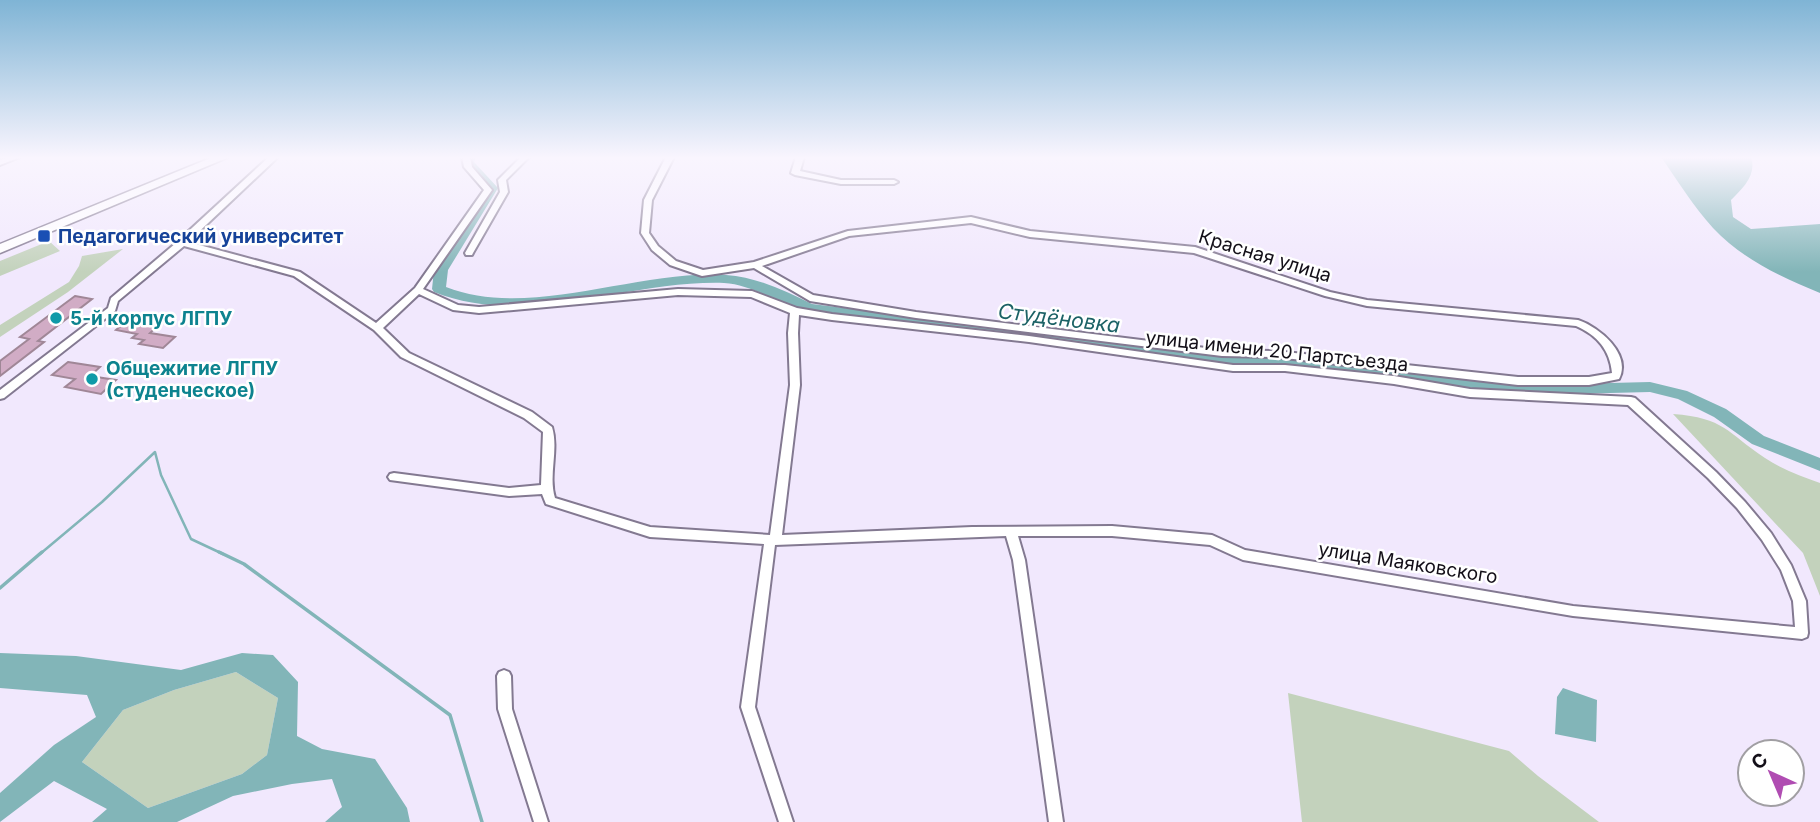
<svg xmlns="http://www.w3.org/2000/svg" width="1820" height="822" font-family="Inter,sans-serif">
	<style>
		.green { fill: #c3d2bc }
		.water { fill: #82b5b8; fill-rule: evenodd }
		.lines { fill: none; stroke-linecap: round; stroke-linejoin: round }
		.stream-far1 { stroke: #82b5b8; stroke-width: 2.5 }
		.stream { stroke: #82b5b8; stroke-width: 3.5 }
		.river { fill: #82b5b8; fill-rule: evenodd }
		.building { fill: #d1acc5; stroke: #a08797; stroke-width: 2 }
		.street-casing { stroke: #837991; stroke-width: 4 }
		.primary-casing { stroke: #837991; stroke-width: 3 }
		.street { fill: #fff; fill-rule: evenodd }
		.primary { fill: #fff; fill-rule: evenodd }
		.transit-dot { fill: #1a4fb4; stroke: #fff; stroke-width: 2.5 }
		.culture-dot { fill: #0f9aa8; stroke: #fff; stroke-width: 2.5 }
		.labels { text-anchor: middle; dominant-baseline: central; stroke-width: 5; stroke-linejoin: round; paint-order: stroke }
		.transit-label { font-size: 19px; font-weight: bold; fill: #164399; stroke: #fff; text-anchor: start }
		.street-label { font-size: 19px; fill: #130f18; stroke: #fff }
		.culture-label { font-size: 19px; font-weight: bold; fill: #0d838f; stroke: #fff; text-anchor: start }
		.water-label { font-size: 21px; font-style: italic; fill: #1c6266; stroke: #fff }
	</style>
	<rect width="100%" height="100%" fill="#f1e8fd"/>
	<!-- green -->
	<path class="green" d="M 49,241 L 60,251 L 0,276 L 0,261 Z
		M 123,249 L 68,292 L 0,337 L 0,325 L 69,282 L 79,266 L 82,256 Z
		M 1673,414 C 1725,418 1726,432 1765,458 C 1781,469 1802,477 1820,483 L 1820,596 L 1803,553 Z
		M 236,672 L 278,698 L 267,755 L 242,774 L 148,808 L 82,762 L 123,710 L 174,690 Z
		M 1288,693 L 1509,751 L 1538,776 L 1599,822 L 1302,822 Z"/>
	<!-- water -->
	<path class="water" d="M 1661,157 L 1751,157 C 1757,175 1743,188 1731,200 L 1733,217 L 1751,229 L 1820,224 L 1820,293 C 1781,277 1742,259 1713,228 C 1693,206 1678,181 1661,157 Z
		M 0,653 L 76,656 L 181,670 L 242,653 L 273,655 L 298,682 L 297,736 L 322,749 L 375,759 L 407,808 L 410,822 L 325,822 L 342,807 L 332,779 L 292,784 L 233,796 L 177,822 L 92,822 L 107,809 L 54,781 L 0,822 L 0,793 L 54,745 L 96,717 L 87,695 L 0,688 ZM 236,672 L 278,698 L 267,755 L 242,774 L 148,808 L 82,762 L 123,710 L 174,690 Z
		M 1563,688 L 1597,700 L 1596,742 L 1555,734 L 1557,697 Z"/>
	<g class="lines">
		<!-- stream-far1 -->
		<path class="stream-far1" d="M 40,554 L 102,502 L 155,452 L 161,475 L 191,539 L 223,554"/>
		<!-- stream -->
		<path class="stream" d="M 219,552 L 244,564 L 450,715 L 482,822
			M 0,588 L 42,552"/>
		<!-- river -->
		<path class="river" d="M 464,157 L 476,157 L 474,162 L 498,188 L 448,270 L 446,287 C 530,320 638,269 726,275 C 757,277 785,291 812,304 L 1234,356 L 1276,354 L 1530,385 L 1650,382 L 1687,391 L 1726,409 L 1764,436 L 1820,458 L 1820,471 L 1752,444 L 1714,417 L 1678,399 L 1650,392 L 1530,395 L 1276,364 L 1234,366 L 809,313 C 780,305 755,285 724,283 C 628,280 528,329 434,292 L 432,289 L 434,270 L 486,188 L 462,163 Z"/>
	</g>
	<!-- building -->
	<path class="building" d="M 75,296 L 92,299 L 38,341 L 44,342 L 0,376 L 0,361 L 29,339 L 20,337 Z
		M 130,318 L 161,323 L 150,333 L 175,337 L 163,348 L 139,344 L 144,340 L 132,338 L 137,334 L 116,330 Z
		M 68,362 L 100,367 L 90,376 L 116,380 L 101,394 L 65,387 L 75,379 L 52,375 Z"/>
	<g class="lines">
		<defs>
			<path id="street" d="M 9,157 L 20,157 L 0,165 L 0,160 Z
				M 269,157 L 278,157 L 188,242 L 300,272 L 376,323 L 415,288 L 484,190 L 464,167 L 462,157 L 470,157 L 472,167 L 492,190 L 423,289 L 458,305 L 479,307 L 678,289 L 752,291 L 797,308 L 832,314 L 1029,336 L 1233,365 L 1285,365 L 1394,376 L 1470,389 L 1631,397 L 1635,398 L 1716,472 L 1745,502 L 1771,533 L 1791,565 L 1806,601 L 1808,633 L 1807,637 L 1802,639 L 1573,616 L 1243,560 L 1210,545 L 1112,536 L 1018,536 L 1025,560 L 1063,822 L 1049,822 L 1013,560 L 1006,536 L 775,545 L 755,707 L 793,822 L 779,822 L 741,707 L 764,544 L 650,537 L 546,504 L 542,494 L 509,496 L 390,480 L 388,477 L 390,474 L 394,473 L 509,488 L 541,485 L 543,432 L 524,418 L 401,357 L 374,330 L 294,276 L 184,246 L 118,301 L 115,311 L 4,398 L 0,399 L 0,390 L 108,308 L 111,298 L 176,243 L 177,240 L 180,239 ZM 419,294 L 453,310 L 479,313 L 678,295 L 751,297 L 790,313 L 788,333 L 790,385 L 770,535 L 650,527 L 555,498 C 548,475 559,450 552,427 L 532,412 L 409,353 L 383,328 ZM 799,315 L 832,320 L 1029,342 L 1233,371 L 1285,371 L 1394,384 L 1470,397 L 1628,405 L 1708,478 L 1737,508 L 1762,540 L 1781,570 L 1793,601 L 1795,627 L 1573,606 L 1245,550 L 1212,535 L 1112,526 L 972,527 L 782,535 L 800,385 L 798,333 Z
				M 521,157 L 529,157 L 506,180 L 508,192 L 473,253 L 472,255 L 466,255 L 465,253 L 500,192 L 498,180 Z
				M 666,157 L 674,157 L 652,200 L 649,233 L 658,246 L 676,261 L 703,270 L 754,262 L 848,231 L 971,217 L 1030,231 L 1195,247 L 1330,292 L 1367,300 L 1578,320 C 1599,327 1632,354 1619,379 L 1589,385 L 1518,385 L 1276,357 L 1222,356 L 916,318 L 810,301 L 754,268 L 702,276 L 670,265 L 652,250 L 641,233 L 644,200 ZM 971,223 L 1030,237 L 1194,253 L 1325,296 L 1367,306 L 1576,326 C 1597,335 1610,350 1612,373 L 1589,377 L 1518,377 L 1276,351 L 1222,350 L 916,312 L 813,295 L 762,266 L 849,236 Z
				M 796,157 L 804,157 L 800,171 L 841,180 L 894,180 L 898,182 L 894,184 L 841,184 L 795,175 L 791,173 Z
				M 504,670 L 509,672 L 511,676 L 512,709 L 548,822 L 534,822 L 498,709 L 497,676 L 499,672 Z"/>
			<path id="primary" d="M 213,157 L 229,157 L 0,253 L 0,244 Z"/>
		</defs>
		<!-- street casing -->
		<use href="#street" class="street-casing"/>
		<!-- primary casing -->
		<use href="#primary" class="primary-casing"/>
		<!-- street -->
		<use href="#street" class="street"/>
		<!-- primary -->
		<use href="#primary" class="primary"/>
	</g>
	<!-- sky -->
	<linearGradient id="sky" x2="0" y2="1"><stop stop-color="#7fb4d5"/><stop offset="0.58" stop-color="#f9f5fe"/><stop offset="1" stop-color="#f9f5fe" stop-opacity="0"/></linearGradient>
	<rect width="1820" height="272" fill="url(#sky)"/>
	<!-- markers -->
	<rect class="transit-dot" x="37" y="229" width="14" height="14" rx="3.5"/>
	<g class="culture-dot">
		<circle cx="56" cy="318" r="7"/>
		<circle cx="92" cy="379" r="7"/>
	</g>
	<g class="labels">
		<!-- transit labels -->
		<g class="transit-label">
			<text x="58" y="236">Педагогический университет</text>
		</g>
		<!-- street labels -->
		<g class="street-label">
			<text transform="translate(1265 256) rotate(17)">Красная улица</text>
			<text transform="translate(1277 351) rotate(6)">улица имени 20 Партсъезда</text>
			<text transform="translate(1408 563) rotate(9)">улица Маяковского</text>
		</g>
		<!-- culture labels -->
		<g class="culture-label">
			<text x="70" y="318">5-й корпус ЛГПУ</text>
			<text x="106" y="368">Общежитие ЛГПУ<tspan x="106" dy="22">(студенческое)</tspan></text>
		</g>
		<!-- water labels -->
		<g class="water-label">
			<text transform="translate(1059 318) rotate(7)">Студёновка</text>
		</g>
	</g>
	<!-- north arrow -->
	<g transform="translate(1771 773) rotate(316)"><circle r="33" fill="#ffffff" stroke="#a19fa3" stroke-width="2"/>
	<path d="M0-5L12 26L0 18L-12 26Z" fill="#b04cb2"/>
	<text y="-10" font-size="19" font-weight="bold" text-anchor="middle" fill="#130f18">С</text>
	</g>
</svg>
